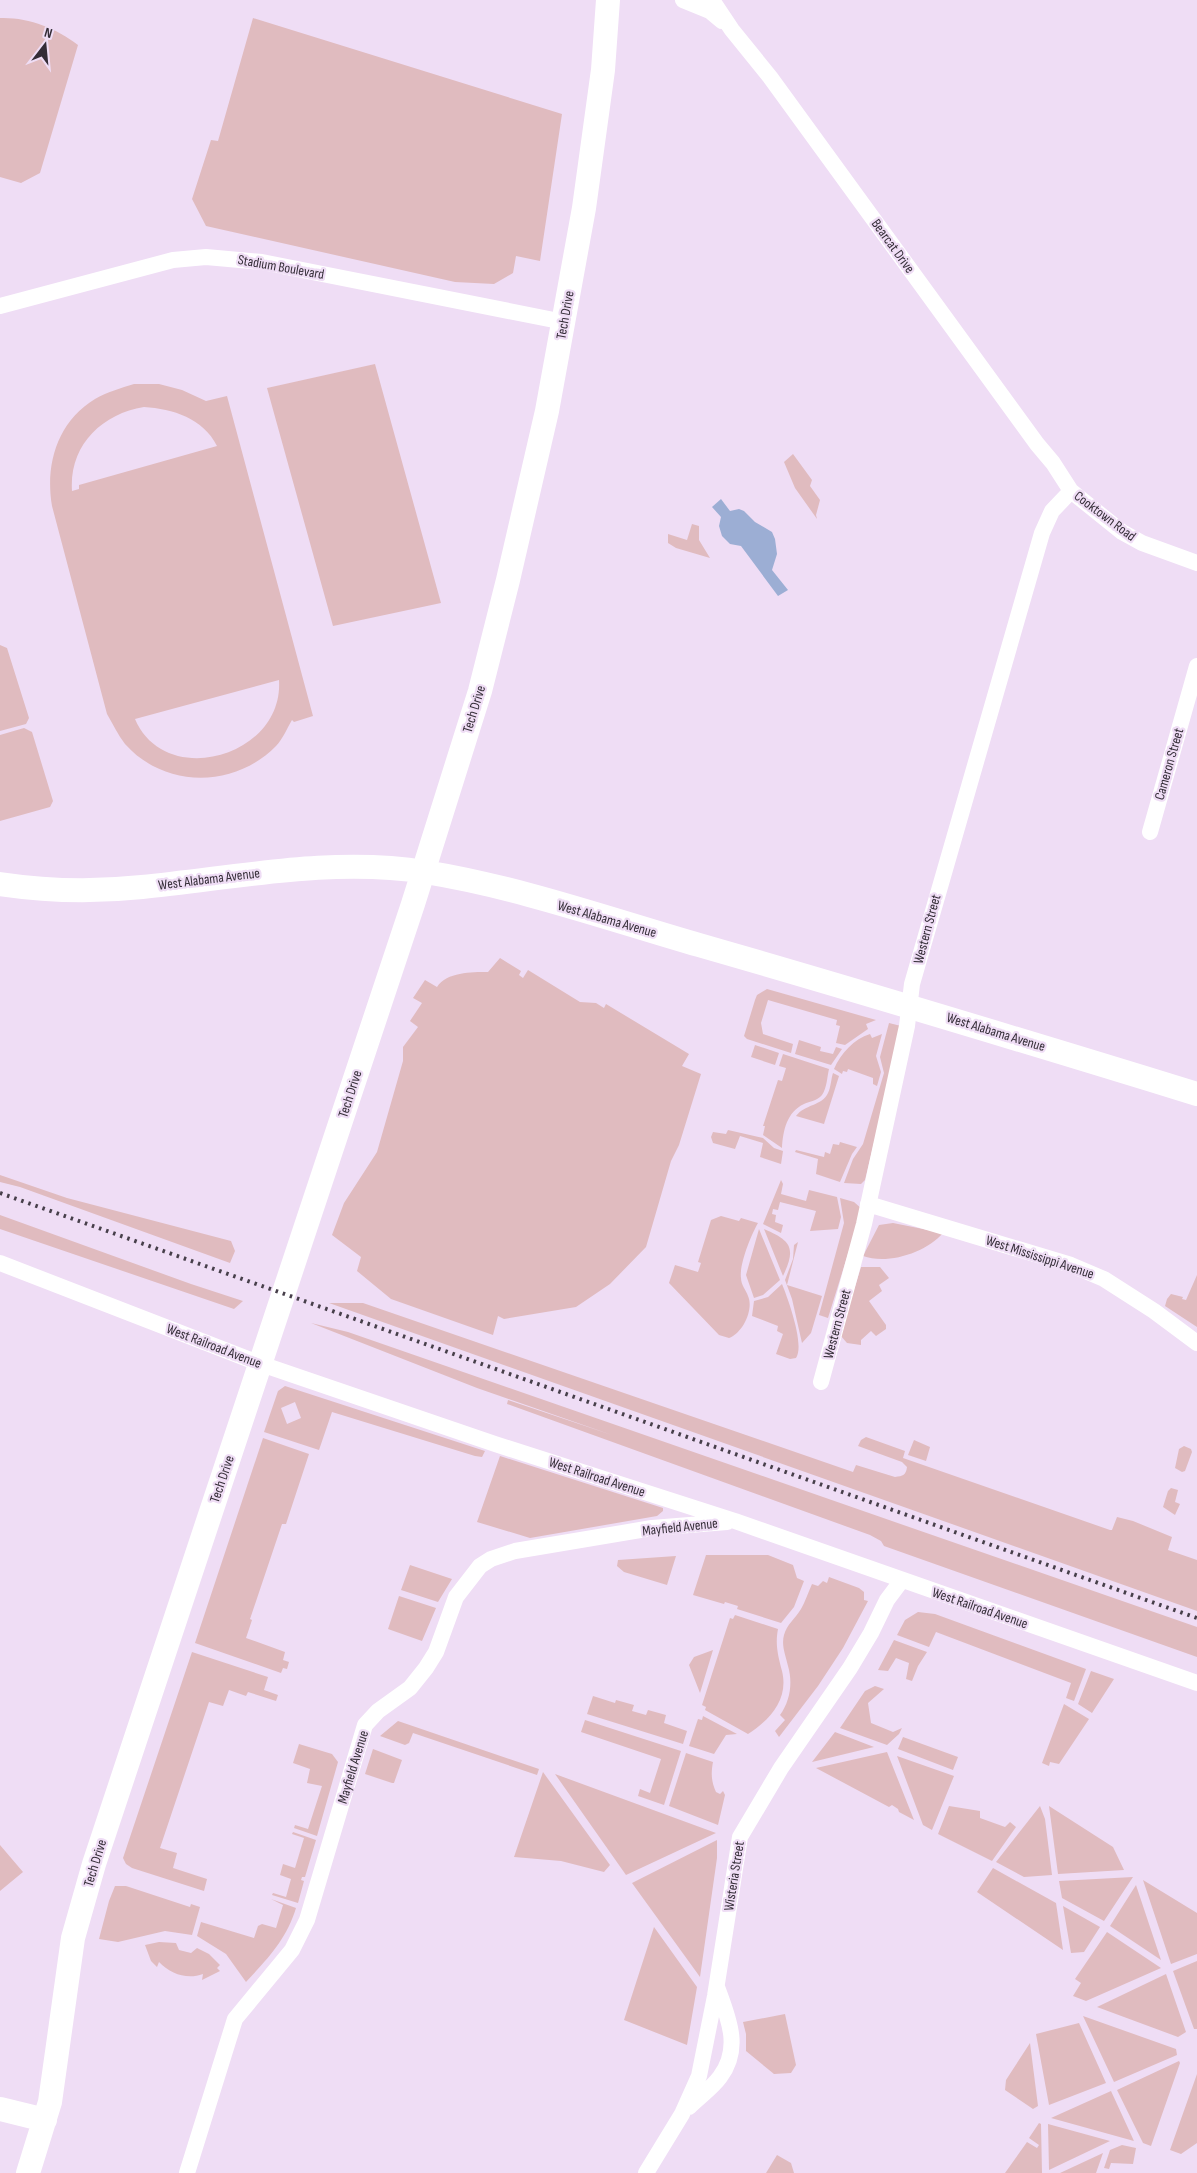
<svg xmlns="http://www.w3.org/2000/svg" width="1197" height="2173" font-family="'Sofia Sans Condensed',sans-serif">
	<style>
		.green { fill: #e0bbbf; fill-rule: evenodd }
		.water { fill: #9caed4 }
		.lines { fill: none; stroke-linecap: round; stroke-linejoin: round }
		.street { stroke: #fff; stroke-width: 16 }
		.secondary { stroke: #fff; stroke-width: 24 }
		.rail { stroke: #473f4a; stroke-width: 4; stroke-dasharray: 2.5 5; stroke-linecap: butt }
		.labels { text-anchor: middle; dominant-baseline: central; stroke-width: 4.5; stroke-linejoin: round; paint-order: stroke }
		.street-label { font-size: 14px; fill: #342d37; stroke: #efddf5 }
	</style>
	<rect width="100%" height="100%" fill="#efddf5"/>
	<!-- green -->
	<path class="green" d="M 0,18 C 28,17 56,28 78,45 L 40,173 L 21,183 L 0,177 Z
		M 253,18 L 562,114 L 540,261 L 516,256 L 513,273 L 494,284 L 455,282 L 206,226 L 192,199 L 211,140 L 218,141 Z
		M 375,364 L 441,603 L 333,626 L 267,388 Z
		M 134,384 L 159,384 L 182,390 L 206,401 L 227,396 L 313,716 L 294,722 L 292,720 C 287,728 283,739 276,746 C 235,788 165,789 125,744 C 118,735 113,724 107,714 L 52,506 C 45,465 57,422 95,399 C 107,392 121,388 134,384 ZM 144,407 C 173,409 203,418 217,446 L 79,485 L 79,489 L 72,491 C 69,446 101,414 144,407 ZM 279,680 C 284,757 165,790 135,719 Z
		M 793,454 L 812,480 L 810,486 L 820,500 L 816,515 L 817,519 L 795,488 L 784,462 Z
		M 692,524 L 699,526 L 699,540 L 710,558 L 676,548 L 668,543 L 668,534 L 687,540 Z
		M 0,645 L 7,648 L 29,718 L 26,724 L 0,731 Z
		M 24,728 L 32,732 L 53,801 L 50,807 L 0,821 L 0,735 Z
		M 500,958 L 521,971 L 519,975 L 523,978 L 528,970 L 580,1002 L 596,1003 L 604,1008 L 606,1004 L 689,1054 L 682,1066 L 701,1074 L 679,1145 L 671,1161 L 646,1247 L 610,1284 L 576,1307 L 504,1319 L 498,1316 L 493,1335 L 391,1299 L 357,1271 L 361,1257 L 332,1235 L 344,1203 L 377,1152 L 403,1061 L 403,1047 L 418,1027 L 410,1021 L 422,1003 L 413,998 L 425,980 L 437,987 C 447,972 471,972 488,972 Z
		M 767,989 L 876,1020 L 866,1024 L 868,1029 L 845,1045 L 836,1043 L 840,1026 L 836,1025 L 837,1020 L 768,1000 L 761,1023 L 763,1034 L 793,1044 L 791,1053 L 747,1039 L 744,1036 L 755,1000 L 757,995 Z
		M 889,1023 L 901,1026 L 899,1039 L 865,1180 L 861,1184 L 844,1183 L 853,1159 L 863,1144 L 884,1073 L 880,1057 Z
		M 870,1034 L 872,1038 L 882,1034 L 876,1056 L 881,1072 L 877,1086 L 873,1084 L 873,1078 L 848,1069 L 847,1072 L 843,1071 L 842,1074 L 834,1069 C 841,1053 854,1039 870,1034 Z
		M 799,1040 L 821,1047 L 820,1051 L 833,1054 L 836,1047 L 842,1049 L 831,1065 L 795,1054 Z
		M 755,1045 L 779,1053 L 775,1065 L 751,1057 Z
		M 783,1054 L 829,1069 C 827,1077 827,1088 822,1095 C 817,1101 810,1101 804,1104 C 787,1112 783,1130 782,1148 L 763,1135 L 765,1126 L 763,1126 L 778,1080 L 782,1081 L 786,1068 L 779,1066 Z
		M 833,1073 L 839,1076 L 824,1124 L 796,1116 C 805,1104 822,1106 828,1093 C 831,1087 831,1079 833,1073 Z
		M 728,1130 L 763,1138 L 774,1148 L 783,1151 L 781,1164 L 760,1157 L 763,1143 L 740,1136 L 735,1149 L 713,1143 L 711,1137 L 713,1132 L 726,1134 Z
		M 840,1142 L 857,1147 L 852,1154 L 840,1182 L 816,1174 L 818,1159 L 795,1152 L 796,1150 L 824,1157 L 825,1152 L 830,1154 L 833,1144 L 839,1145 Z
		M 0,1175 L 67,1198 L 231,1241 L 235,1251 L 230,1263 L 20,1187 L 0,1182 Z
		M 781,1180 L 783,1184 L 781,1194 L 806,1201 L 809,1190 L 837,1197 L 841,1217 L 838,1229 L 810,1231 L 816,1211 L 780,1202 L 778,1210 L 773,1209 L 772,1214 L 776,1215 L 775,1222 L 783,1225 L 781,1233 L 763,1224 Z
		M 840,1198 L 854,1202 L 862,1209 L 828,1318 L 819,1315 L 844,1223 Z
		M 0,1215 L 191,1284 L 243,1301 L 234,1309 L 0,1229 Z
		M 721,1216 L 739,1221 L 741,1218 L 758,1223 C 751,1235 739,1265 741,1278 C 741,1285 746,1290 748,1296 C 754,1309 743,1333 729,1338 L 719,1335 L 669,1283 L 675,1265 L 698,1272 L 701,1263 L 698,1262 L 711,1220 Z
		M 893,1223 L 943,1233 C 926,1253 887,1265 863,1256 L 879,1225 Z
		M 759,1229 L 780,1280 L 763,1295 L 754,1298 L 746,1275 Z
		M 764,1229 C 792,1241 796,1248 783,1276 Z
		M 798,1242 L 787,1285 L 822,1296 L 811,1333 L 802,1343 L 792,1299 L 785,1280 L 793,1259 L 794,1245 Z
		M 861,1267 L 880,1267 L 889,1278 L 879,1285 L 882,1291 L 869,1301 L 886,1325 L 886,1329 L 876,1336 L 871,1331 L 861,1340 L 861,1345 L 847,1343 L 840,1335 Z
		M 1197,1275 L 1197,1327 L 1165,1306 L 1167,1299 L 1171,1294 L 1183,1297 L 1182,1299 L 1186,1300 Z
		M 782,1284 C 788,1299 805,1345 796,1358 L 790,1359 L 776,1354 L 783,1334 L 777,1331 L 778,1326 L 752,1316 L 754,1301 L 768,1297 Z
		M 329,1303 L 363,1303 L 853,1472 L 856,1465 L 895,1477 C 903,1476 906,1475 907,1467 L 902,1462 L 858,1446 L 861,1440 L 866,1437 L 905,1451 L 903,1458 L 1110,1530 L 1112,1530 L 1117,1517 L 1133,1521 L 1172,1537 L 1168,1550 L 1197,1560 L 1197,1611 Z
		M 311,1323 L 348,1332 L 1197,1627 L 1197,1657 L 884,1546 L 881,1541 L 870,1535 L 507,1404 L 508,1400 L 612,1435 L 477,1388 Z
		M 285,1386 L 485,1451 L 482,1457 L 475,1456 L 332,1412 L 319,1450 L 264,1432 L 278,1391 ZM 295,1402 L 301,1418 L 287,1424 L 281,1408 Z
		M 263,1438 L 309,1454 L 286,1524 L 282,1524 L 250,1619 L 252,1620 L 246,1638 L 285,1652 L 283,1660 L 289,1662 L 287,1669 L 283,1668 L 281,1673 L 195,1643 Z
		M 914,1440 L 930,1447 L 926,1461 L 908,1455 Z
		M 1184,1446 L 1191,1449 L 1192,1452 L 1185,1471 L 1182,1472 L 1175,1468 L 1179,1449 Z
		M 500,1456 L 663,1508 L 663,1511 L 657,1516 L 530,1538 L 477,1522 Z
		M 1171,1488 L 1178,1490 L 1175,1502 L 1180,1504 L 1175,1515 L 1163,1507 L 1168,1491 Z
		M 706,1555 L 768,1555 L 793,1565 L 797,1578 L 804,1581 L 794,1607 L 781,1623 L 737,1609 L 738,1606 L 725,1602 L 724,1604 L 693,1595 Z
		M 676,1556 L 667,1585 L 624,1572 L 617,1566 L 618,1560 Z
		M 410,1565 L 452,1579 L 438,1602 L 401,1590 Z
		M 829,1577 L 859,1588 L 864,1592 L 864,1600 L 868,1601 L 843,1648 L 818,1686 L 779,1737 L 775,1731 L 785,1720 L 780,1715 C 790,1701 793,1683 788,1666 C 786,1656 781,1646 784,1635 C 787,1624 795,1619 801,1609 C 805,1602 808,1593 812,1584 L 818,1586 L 823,1581 L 827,1583 Z
		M 399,1596 L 436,1608 L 422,1641 L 388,1629 Z
		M 918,1612 L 935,1614 L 1086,1669 L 1074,1701 L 1066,1698 L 1071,1683 L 936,1632 L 929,1647 L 897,1635 L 905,1620 Z
		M 735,1615 L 778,1629 C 775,1645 778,1655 782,1671 C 789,1699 770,1720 748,1734 L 705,1710 L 706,1707 L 702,1705 L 730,1618 L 733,1619 Z
		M 894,1640 L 927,1652 L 918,1666 L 912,1681 L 906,1679 L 909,1663 L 896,1658 L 888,1671 L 878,1670 Z
		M 713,1650 L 700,1693 L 689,1665 L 694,1657 Z
		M 192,1652 L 268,1677 L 264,1690 L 278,1695 L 276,1701 L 248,1692 L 246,1696 L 229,1690 L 223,1706 L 209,1702 L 160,1848 L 177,1853 L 173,1868 L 207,1879 L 204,1891 L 132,1868 L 126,1864 L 123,1858 Z
		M 1091,1671 L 1114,1679 L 1092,1713 L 1078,1704 Z
		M 875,1686 L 884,1689 L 868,1703 L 871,1723 L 893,1732 L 902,1728 L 899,1734 L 887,1745 L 840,1728 L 865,1691 Z
		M 593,1696 L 615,1703 L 616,1700 L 634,1705 L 632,1711 L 646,1715 L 648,1710 L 666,1715 L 664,1723 L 687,1731 L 683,1744 L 587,1714 Z
		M 1064,1704 L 1089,1719 L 1059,1764 L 1050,1762 L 1049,1766 L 1042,1763 Z
		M 703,1716 L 737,1734 L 726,1735 L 714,1754 L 689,1746 L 698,1719 L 702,1720 Z
		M 585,1720 L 681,1751 L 664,1805 L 638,1796 L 640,1789 L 650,1793 L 661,1759 L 581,1732 Z
		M 398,1721 L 539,1769 L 537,1775 L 413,1733 L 409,1743 L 405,1745 L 380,1736 Z
		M 835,1732 L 874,1747 L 812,1762 Z
		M 903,1737 L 958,1757 L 953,1770 L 898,1749 Z
		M 299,1744 L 332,1754 L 338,1762 L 317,1836 L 294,1828 L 295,1825 L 308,1829 L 322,1786 L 307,1783 L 310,1769 L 293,1763 Z
		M 373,1749 L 402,1760 L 394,1783 L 392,1783 L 365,1774 Z
		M 887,1752 L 914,1820 L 899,1812 L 898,1809 L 892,1805 L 889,1807 L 816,1768 Z
		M 686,1753 L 713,1762 C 711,1773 711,1781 716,1792 L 720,1794 L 723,1791 L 725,1795 L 718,1825 L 669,1806 Z
		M 897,1756 L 954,1776 L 932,1830 L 923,1825 Z
		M 543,1772 L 610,1865 L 604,1872 L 561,1861 L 514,1857 Z
		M 555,1774 L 716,1833 L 626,1875 Z
		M 949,1806 L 980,1811 L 980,1818 L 1005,1827 L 1010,1822 L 1016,1827 L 992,1861 L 938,1834 Z
		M 1040,1806 L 1045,1819 L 1052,1875 L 1024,1877 L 996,1862 Z
		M 1049,1806 L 1113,1847 L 1124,1870 L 1058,1874 Z
		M 293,1832 L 316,1840 L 305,1877 L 302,1877 L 301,1880 L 304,1881 L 298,1903 L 272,1895 L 273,1893 L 286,1897 L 291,1879 L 280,1875 L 283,1864 L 295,1868 L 304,1838 L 292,1834 Z
		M 717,1840 L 717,1858 L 700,1977 L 632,1883 Z
		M 0,1845 L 23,1872 L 0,1891 Z
		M 993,1868 L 1056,1903 L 1063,1950 L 977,1892 Z
		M 1133,1877 L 1104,1921 L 1062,1898 L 1059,1881 Z
		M 1143,1880 L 1197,1913 L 1197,1954 L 1171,1964 Z
		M 1136,1885 L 1161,1960 L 1110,1926 Z
		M 115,1886 L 126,1886 L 190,1907 L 191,1904 L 200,1907 L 192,1935 L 165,1931 L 118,1942 L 99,1939 L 109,1901 Z
		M 271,1899 L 296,1908 C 286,1940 269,1957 246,1982 L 226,1954 L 197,1936 L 201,1922 L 254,1938 L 258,1926 L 262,1924 L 276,1928 L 283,1905 Z
		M 1063,1906 L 1100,1927 L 1084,1952 L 1071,1953 Z
		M 654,1927 L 697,1987 L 687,2045 L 624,2020 Z
		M 1107,1932 L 1161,1968 L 1086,2001 L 1073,1996 L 1081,1983 L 1075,1979 Z
		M 159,1942 L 176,1943 L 179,1950 L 191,1953 L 197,1948 L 209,1954 L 220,1965 L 217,1968 L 220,1971 L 202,1980 L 203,1974 C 187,1980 171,1974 159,1962 L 157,1967 L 151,1961 L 145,1945 Z
		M 1197,1961 L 1197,2029 L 1194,2029 L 1173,1971 Z
		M 1166,1974 L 1186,2032 L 1178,2037 L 1097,2007 Z
		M 785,2014 L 796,2065 L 791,2073 L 774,2074 L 746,2051 L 746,2034 L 743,2022 Z
		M 1083,2016 L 1176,2049 L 1177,2055 L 1114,2082 Z
		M 1079,2023 L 1106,2083 L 1049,2105 L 1036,2034 Z
		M 1030,2043 L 1038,2106 L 1033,2109 L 1005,2090 L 1006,2080 Z
		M 1179,2061 L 1180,2063 L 1151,2146 L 1143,2143 L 1117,2090 Z
		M 1197,2074 L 1197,2143 L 1181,2154 L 1170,2150 Z
		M 1111,2091 L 1134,2141 L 1051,2118 Z
		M 1039,2123 L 1041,2124 L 1042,2173 L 1005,2173 L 1027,2142 L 1037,2148 L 1039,2145 L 1029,2138 Z
		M 1048,2124 L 1110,2141 L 1049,2170 Z
		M 1122,2145 L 1136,2148 L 1133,2164 L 1111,2163 L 1109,2169 L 1104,2168 L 1110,2150 Z
		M 1103,2153 L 1096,2173 L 1060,2173 Z
		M 777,2155 L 791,2163 L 794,2173 L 766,2173 Z"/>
	<!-- water -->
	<path class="water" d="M 721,499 L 730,511 L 739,509 L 744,511 L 755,522 L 772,532 L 775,539 L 777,554 L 772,570 L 788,590 L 778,596 L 741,546 L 730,544 L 722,536 L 719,526 L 721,517 L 712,507 Z"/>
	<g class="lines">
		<!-- street -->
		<path class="street" d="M 683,0 L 710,11 L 722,21
			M 712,0 L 732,30 L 770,77 L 1037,444 L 1053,463 L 1071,491 L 1122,532 L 1142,543 L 1197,563
			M 0,306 L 173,260 L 206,257 L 262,262 L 564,322
			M 1150,832 L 1197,666
			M 868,1204 L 1071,1265 L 1104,1279 L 1154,1311 L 1197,1343
			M 0,1263 L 261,1364 L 495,1444 L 735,1521 L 1197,1683
			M 821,1382 L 864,1224 L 907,1026 L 912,984 L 1042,533 L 1052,511 L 1071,491
			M 689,2107 C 699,2097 712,2088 720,2077 C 742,2048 728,2017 717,1987
			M 187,2173 L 235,2019 L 292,1950 L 307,1920 L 365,1725 L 378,1711 L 410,1688 L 426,1668 L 436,1652 L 456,1597 L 480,1566 L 491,1559 L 515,1551 L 652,1528 L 727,1522
			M 646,2173 L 682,2114 L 699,2076 L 715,1996 L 740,1837 L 781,1768 L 850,1668 L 871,1633 L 887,1600 L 902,1580"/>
		<!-- secondary -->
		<path class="secondary" d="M 0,884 C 47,891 95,892 142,887 C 235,878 331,857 425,872 C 518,887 609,919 699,945 C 866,993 1031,1043 1197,1094
			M 0,2109 L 45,2120
			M 28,2173 L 50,2102 L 73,1938 L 94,1864 L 413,904 L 480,691 L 508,580 L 547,411 L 584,208 L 603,70 L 608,0"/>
		<!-- rail -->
		<path class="rail" d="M 0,1193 L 1197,1618"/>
	</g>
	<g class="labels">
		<!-- street labels -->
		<g class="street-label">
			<text transform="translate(893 246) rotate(54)">Bearcat Drive</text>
			<text transform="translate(281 267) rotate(10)">Stadium Boulevard</text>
			<text transform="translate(565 315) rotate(-80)">Tech Drive</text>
			<text transform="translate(1105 516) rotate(37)">Cooktown Road</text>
			<text transform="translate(474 709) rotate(-73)">Tech Drive</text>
			<text transform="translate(1169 764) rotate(-74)">Cameron Street</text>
			<text transform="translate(209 879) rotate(-7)">West Alabama Avenue</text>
			<text transform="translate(607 919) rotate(16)">West Alabama Avenue</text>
			<text transform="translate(927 929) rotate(-75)">Western Street</text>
			<text transform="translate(996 1032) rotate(17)">West Alabama Avenue</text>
			<text transform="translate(350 1094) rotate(-72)">Tech Drive</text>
			<text transform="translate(1040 1257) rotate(18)">West Mississippi Avenue</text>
			<text transform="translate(837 1324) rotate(-75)">Western Street</text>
			<text transform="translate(214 1346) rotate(21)">West Railroad Avenue</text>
			<text transform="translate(597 1477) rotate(18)">West Railroad Avenue</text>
			<text transform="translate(222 1479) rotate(-71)">Tech Drive</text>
			<text transform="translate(680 1527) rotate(-6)">Mayfield Avenue</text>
			<text transform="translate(980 1608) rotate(19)">West Railroad Avenue</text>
			<text transform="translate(353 1767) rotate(-73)">Mayfield Avenue</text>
			<text transform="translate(95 1863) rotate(-73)">Tech Drive</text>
			<text transform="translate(734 1876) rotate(-81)">Wisteria Street</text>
		</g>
	</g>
	<!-- north arrow -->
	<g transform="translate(45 45) rotate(16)" stroke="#efddf5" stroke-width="4" paint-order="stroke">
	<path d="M0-4L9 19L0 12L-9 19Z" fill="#342d37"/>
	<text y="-8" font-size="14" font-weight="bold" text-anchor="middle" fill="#342d37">N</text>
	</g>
</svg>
